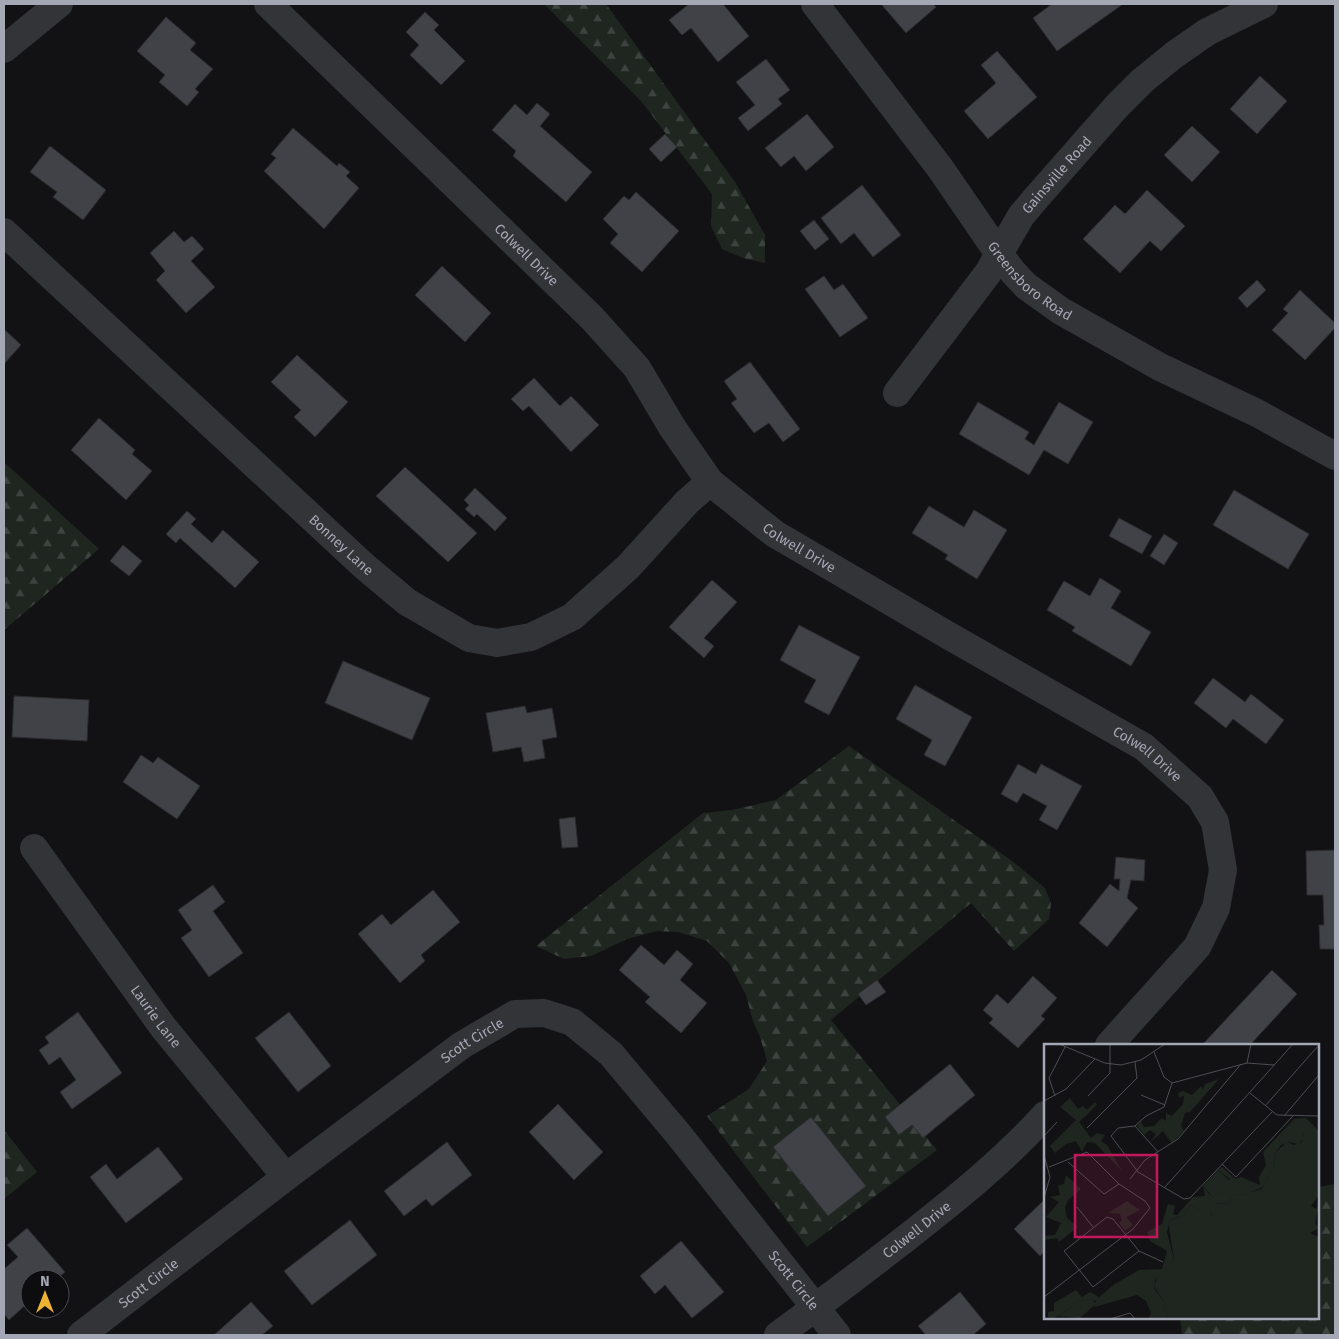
<svg xmlns="http://www.w3.org/2000/svg" width="1339" height="1339" font-family="'Fira Sans',sans-serif">
	<style>
		.forest { fill: url(#forest-firs) }
		.building { fill: #414247; stroke: #2c2c30 }
		.lines { fill: none; stroke-linecap: round; stroke-linejoin: round }
		.minor { stroke: #333438; stroke-width: 28 }
		.labels { text-anchor: middle; dominant-baseline: central; stroke-width: 4; stroke-linejoin: round; paint-order: stroke }
		.street-label { font-size: 14px; fill: #a4a8b4; stroke: #0d0d0f }
		.inset-road { fill: none; stroke: #4c4e54; stroke-width: 1 }
		.view { fill: #c2185b; fill-opacity: 0.15; stroke: #c2185b; stroke-width: 2.5 }
		.inset-edge { fill: none; stroke: #a4a8b4; stroke-width: 2.5 }
	</style>
	<defs>
		<pattern id="forest-firs" width="22" height="20" patternUnits="userSpaceOnUse" patternTransform="scale(1.25)"><rect width="22" height="20" fill="#1f2620"/><path d="M5 1l3.5 6h-7zM16 11l3.5 6h-7z" fill="#3d433e"/></pattern>
	</defs>
	<rect width="100%" height="100%" fill="#121214"/>
	<!-- forest -->
	<path class="forest" d="M 544,4 L 606,4 L 735,182 L 765,235 L 765,263 L 743,258 L 722,249 L 711,226 L 712,194 L 641,101 Z
		M 4,462 L 99,549 L 4,630 Z
		M 849,746 L 1012,861 L 1045,888 L 1051,903 L 1049,919 L 1014,951 L 971,903 L 831,1020 L 937,1150 L 807,1247 L 707,1116 L 749,1089 L 767,1061 L 760,1037 L 753,1021 L 746,995 L 729,963 L 707,941 L 678,932 L 657,931 L 627,939 L 591,956 L 564,959 L 536,946 L 703,813 L 732,810 L 776,800 Z
		M 4,1130 L 37,1172 L 4,1199 Z
		M 1335,1184 L 1335,1335 L 1182,1335 L 1180,1318 L 1318,1318 L 1318,1187 Z"/>
	<!-- building -->
	<path class="building" d="M 689,4 L 723,4 L 749,36 L 718,62 L 691,28 L 682,35 L 669,20 Z
		M 881,4 L 933,4 L 936,7 L 906,33 Z
		M 1052,4 L 1123,4 L 1057,51 L 1033,18 Z
		M 425,12 L 439,25 L 434,30 L 465,61 L 441,85 L 410,55 L 419,45 L 406,32 Z
		M 166,17 L 196,43 L 190,50 L 213,69 L 195,89 L 199,92 L 187,106 L 159,82 L 165,75 L 137,51 Z
		M 997,51 L 1037,97 L 988,139 L 964,111 L 996,83 L 981,65 Z
		M 766,59 L 790,90 L 778,99 L 782,104 L 748,131 L 738,118 L 755,105 L 736,82 Z
		M 1260,76 L 1287,101 L 1257,134 L 1230,109 Z
		M 537,103 L 550,114 L 540,126 L 592,172 L 566,202 L 513,156 L 516,151 L 492,130 L 515,104 L 527,115 Z
		M 807,114 L 834,147 L 806,171 L 794,156 L 781,167 L 765,148 Z
		M 1192,126 L 1220,152 L 1192,182 L 1164,155 Z
		M 293,128 L 337,166 L 339,163 L 350,172 L 346,176 L 359,188 L 324,229 L 264,171 L 276,158 L 271,154 Z
		M 665,134 L 677,147 L 661,162 L 649,149 Z
		M 50,146 L 106,190 L 83,220 L 53,197 L 57,192 L 30,172 Z
		M 862,185 L 901,235 L 873,257 L 854,233 L 841,244 L 821,218 Z
		M 1147,190 L 1185,226 L 1161,251 L 1150,241 L 1120,273 L 1083,239 L 1115,205 L 1125,214 Z
		M 636,192 L 679,231 L 642,272 L 610,243 L 618,234 L 603,219 L 624,196 L 629,200 Z
		M 814,220 L 829,239 L 815,250 L 800,231 Z
		M 174,231 L 184,242 L 192,236 L 204,249 L 191,261 L 215,287 L 186,313 L 156,280 L 165,271 L 150,253 Z
		M 442,266 L 491,313 L 465,342 L 415,295 Z
		M 824,276 L 834,290 L 843,284 L 868,318 L 840,337 L 805,289 Z
		M 1257,280 L 1266,290 L 1247,308 L 1238,298 Z
		M 1300,290 L 1335,323 L 1335,328 L 1305,360 L 1272,330 L 1288,313 L 1283,309 Z
		M 4,329 L 21,345 L 4,364 Z
		M 297,355 L 348,402 L 315,437 L 294,417 L 301,410 L 271,382 Z
		M 750,362 L 800,429 L 783,442 L 769,423 L 754,433 L 731,403 L 737,399 L 724,381 Z
		M 534,378 L 560,406 L 571,396 L 599,425 L 571,452 L 529,406 L 523,411 L 511,399 Z
		M 978,402 L 1029,432 L 1025,439 L 1034,445 L 1059,402 L 1093,422 L 1068,464 L 1044,450 L 1029,475 L 959,434 Z
		M 99,418 L 135,450 L 132,454 L 152,471 L 126,500 L 71,450 Z
		M 405,467 L 477,533 L 448,562 L 376,496 Z
		M 475,488 L 507,518 L 495,531 L 477,514 L 474,517 L 465,509 L 469,505 L 464,500 Z
		M 1234,490 L 1309,534 L 1288,569 L 1213,525 Z
		M 929,506 L 964,527 L 974,510 L 1007,530 L 977,579 L 945,559 L 948,555 L 912,533 Z
		M 187,511 L 196,519 L 191,524 L 212,543 L 223,530 L 259,562 L 235,588 L 180,538 L 176,543 L 166,534 Z
		M 1119,518 L 1152,536 L 1142,554 L 1109,536 Z
		M 1164,534 L 1178,543 L 1164,565 L 1150,556 Z
		M 123,545 L 142,561 L 129,576 L 110,561 Z
		M 1100,578 L 1121,591 L 1111,608 L 1151,632 L 1131,666 L 1072,631 L 1075,627 L 1047,610 L 1064,581 L 1090,596 Z
		M 712,580 L 737,602 L 704,638 L 714,646 L 704,658 L 669,627 Z
		M 799,625 L 860,657 L 829,715 L 804,702 L 816,680 L 780,660 Z
		M 343,661 L 430,698 L 412,740 L 325,703 Z
		M 1213,678 L 1245,702 L 1251,694 L 1284,720 L 1266,744 L 1233,719 L 1226,728 L 1194,703 Z
		M 915,685 L 972,717 L 945,766 L 924,755 L 932,740 L 896,719 Z
		M 14,696 L 89,700 L 87,741 L 12,737 Z
		M 525,706 L 527,713 L 552,708 L 557,737 L 542,740 L 545,758 L 524,762 L 521,747 L 493,752 L 486,713 Z
		M 141,755 L 153,763 L 158,757 L 200,786 L 177,819 L 123,782 Z
		M 1018,764 L 1036,774 L 1041,764 L 1082,786 L 1057,830 L 1039,820 L 1047,806 L 1023,793 L 1017,803 L 1001,794 Z
		M 575,817 L 578,847 L 562,848 L 559,819 Z
		M 1335,850 L 1335,949 L 1320,949 L 1319,925 L 1324,925 L 1323,895 L 1307,895 L 1306,851 Z
		M 1116,857 L 1145,860 L 1144,881 L 1131,880 L 1127,898 L 1138,908 L 1107,947 L 1079,923 L 1110,884 L 1119,891 L 1120,879 L 1114,879 Z
		M 213,885 L 225,902 L 213,911 L 243,953 L 209,977 L 181,938 L 192,930 L 178,910 Z
		M 433,890 L 460,922 L 421,955 L 425,961 L 400,983 L 358,934 L 382,914 L 391,925 Z
		M 641,945 L 664,965 L 677,950 L 693,964 L 680,980 L 707,1003 L 681,1033 L 645,1002 L 650,997 L 619,970 Z
		M 1272,970 L 1297,994 L 1250,1045 L 1202,1045 Z
		M 1033,976 L 1057,998 L 1041,1016 L 1045,1019 L 1018,1048 L 989,1023 L 993,1019 L 983,1010 L 997,994 L 1008,1004 Z
		M 877,980 L 886,992 L 866,1005 L 858,994 Z
		M 78,1012 L 122,1073 L 72,1109 L 60,1092 L 76,1080 L 60,1057 L 49,1065 L 39,1050 L 49,1043 L 45,1037 Z
		M 289,1012 L 331,1066 L 298,1092 L 255,1038 Z
		M 950,1064 L 975,1095 L 923,1138 L 912,1125 L 899,1135 L 885,1117 Z
		M 558,1104 L 603,1152 L 574,1180 L 529,1132 Z
		M 811,1117 L 866,1186 L 828,1216 L 773,1147 Z
		M 447,1142 L 472,1175 L 432,1206 L 426,1199 L 404,1216 L 384,1191 Z
		M 158,1147 L 183,1179 L 126,1223 L 90,1177 L 106,1164 L 117,1179 Z
		M 1045,1199 L 1045,1250 L 1040,1256 L 1014,1229 Z
		M 350,1220 L 377,1255 L 312,1305 L 284,1271 Z
		M 27,1228 L 65,1272 L 57,1279 L 30,1279 L 30,1301 L 9,1320 L 4,1314 L 4,1269 L 18,1257 L 7,1245 Z
		M 681,1241 L 724,1292 L 692,1318 L 665,1285 L 655,1294 L 640,1276 Z
		M 960,1292 L 986,1324 L 973,1335 L 926,1335 L 918,1326 Z
		M 251,1302 L 273,1326 L 262,1335 L 214,1335 Z"/>
	<g class="lines">
		<!-- minor -->
		<g class="minor">
			<path id="s1" d="M 268,4 L 592,318 L 637,368 L 672,427 L 710,482 L 775,534 L 951,637 L 1144,747 L 1200,797 L 1215,822 L 1223,870 L 1216,908 L 1197,947 L 1109,1045"/>
			<path id="s2" d="M 815,4 L 940,168 L 999,254 L 1013,272 L 1026,286 L 1061,311 L 1160,367 L 1257,413 L 1335,456"/>
			<path d="M 4,49 L 59,4"/>
			<path id="s3" d="M 4,232 L 364,566 L 407,602 L 469,638 L 497,643 L 531,637 L 572,617 L 628,567 L 687,502 L 710,482"/>
			<path id="s4" d="M 897,393 L 988,273 L 1021,216 L 1037,197 L 1117,106 L 1142,81 L 1174,55 L 1207,32 L 1264,4"/>
			<path id="s5" d="M 34,848 L 163,1027 L 286,1177"/>
			<path id="s6" d="M 81,1335 L 286,1177 L 462,1045 L 515,1014 L 544,1013 L 572,1022 L 611,1054 L 679,1135 L 837,1335"/>
			<path id="s7" d="M 778,1335 C 818,1306 857,1276 896,1246 C 948,1205 1001,1164 1045,1115"/>
		</g>
	</g>
	<g class="labels">
		<!-- street labels -->
		<g class="street-label">
			<text stroke="none"><textPath href="#s4" startOffset="271">Gainsville Road</textPath></text>
			<text stroke="none"><textPath href="#s1" startOffset="360">Colwell Drive</textPath></text>
			<text stroke="none"><textPath href="#s2" startOffset="352">Greensboro Road</textPath></text>
			<text stroke="none"><textPath href="#s3" startOffset="460">Bonney Lane</textPath></text>
			<text stroke="none"><textPath href="#s1" startOffset="765">Colwell Drive</textPath></text>
			<text stroke="none"><textPath href="#s1" startOffset="1170">Colwell Drive</textPath></text>
			<text stroke="none"><textPath href="#s5" startOffset="208">Laurie Lane</textPath></text>
			<text stroke="none"><textPath href="#s6" startOffset="490">Scott Circle</textPath></text>
			<text stroke="none"><textPath href="#s7" startOffset="174">Colwell Drive</textPath></text>
			<text stroke="none"><textPath href="#s6" startOffset="940">Scott Circle</textPath></text>
			<text stroke="none"><textPath href="#s6" startOffset="85">Scott Circle</textPath></text>
		</g>
	</g>
	<!-- overview -->
	<g transform="translate(1044 1044)">
		<rect width="275" height="275" fill="#121214"/>
		<path d="M 175,35 L 146,68 L 141,69 L 137,81 L 140,87 L 128,99 L 119,87 L 107,98 L 112,90 L 106,86 L 100,91 L 93,82 L 97,78 L 100,83 L 110,82 L 118,74 L 122,77 L 122,69 L 128,72 L 139,60 L 140,52 L 135,54 L 134,49 L 139,47 L 148,51 L 157,42 L 159,46 L 161,40 ZM 26,54 L 34,65 L 39,62 L 43,66 L 51,58 L 53,61 L 35,78 L 47,94 L 53,89 L 61,91 L 57,97 L 63,101 L 78,127 L 51,99 L 43,98 L 38,108 L 32,97 L 22,100 L 11,109 L 6,102 L 32,76 L 16,63 ZM 262,74 L 275,87 L 275,94 L 259,90 L 259,96 L 254,100 L 245,98 L 237,101 L 232,108 L 229,124 L 219,143 L 200,151 L 187,150 L 186,160 L 170,159 L 167,171 L 146,161 L 140,171 L 126,176 L 123,188 L 130,216 L 111,236 L 110,244 L 120,258 L 124,275 L 105,275 L 107,269 L 102,257 L 93,251 L 50,263 L 52,257 L 46,255 L 29,259 L 27,264 L 10,274 L 4,273 L 4,268 L 10,267 L 10,259 L 32,246 L 38,253 L 46,248 L 55,253 L 71,240 L 95,226 L 118,225 L 123,207 L 106,197 L 103,188 L 118,180 L 124,160 L 131,162 L 129,170 L 133,171 L 149,153 L 161,152 L 159,142 L 166,151 L 181,148 L 186,135 L 174,126 L 178,123 L 191,135 L 197,133 L 216,141 L 215,133 L 222,121 L 219,108 L 250,75 ZM 22,131 L 37,145 L 24,156 L 21,164 L 23,174 L 34,183 L 15,198 L 13,194 L 0,196 L 0,192 L 11,191 L 17,179 L 2,173 L 15,158 L 6,153 L 16,151 L 14,142 L 20,140 ZM 83,157 L 96,166 L 82,173 L 89,181 L 81,187 L 75,179 L 78,176 L 76,170 L 64,169 Z" fill="#1f2620"/>
		<path d="M 260,88 L 275,94 L 275,151 L 267,162 L 272,165 L 275,161 L 271,179 L 275,184 L 266,189 L 275,193 L 275,275 L 124,275 L 120,258 L 110,242 L 114,231 L 130,216 L 124,177 L 140,171 L 146,161 L 168,171 L 165,163 L 170,159 L 186,160 L 187,149 L 197,151 L 218,145 L 229,124 L 232,108 L 243,98 L 250,101 L 258,98 ZM 174,126 L 186,137 L 181,148 L 168,152 L 159,142 ZM 47,254 L 52,260 L 36,274 L 13,272 L 27,264 L 29,259 Z" fill="#1f2620"/>
		<path class="inset-road" d="M 15,0 L 61,19 L 77,21 L 97,16 L 121,0M 110,8 L 120,33 L 128,39 L 203,19 L 230,21M 203,19 L 207,0M 128,39 L 120,63 L 102,72 L 91,82 L 74,84 L 67,92 L 94,128 L 140,155 L 146,154 L 228,68M 206,49 L 233,71 L 275,72M 97,51 L 121,61M 11,52 L 5,34 L 21,3M 44,52 L 66,29 L 66,0M 0,57 L 22,45 L 51,15M 221,62 L 275,1M 240,72 L 275,31M 91,82 L 114,108M 43,84 L 93,34 L 91,18M 0,92 L 13,78M 0,111 L 6,133 L 0,154M 24,118 L 60,150 L 75,140M 178,120 L 192,133 L 249,72M 86,135 L 101,116 L 134,95 L 197,20M 121,143 L 249,0M 33,163 L 49,183M 63,173 L 69,175 L 95,207 L 49,243 L 20,207 ZM 95,207 L 119,218M 0,253 L 89,185 L 106,164 L 101,157 L 75,140 L 43,108 L 5,123M 66,275 L 86,269 L 91,275"/>
		<path class="view" d="M 31,111 L 113,111 L 113,193 L 31,193 Z"/>
		<rect width="275" height="275" class="inset-edge"/>
	</g>
	<!-- border -->
	<rect width="1339" height="1339" fill="none" stroke="#a4a8b4" stroke-width="10"/>
	<!-- north arrow -->
	<g transform="translate(45 1294)"><circle r="24" fill="#0d0d0f" stroke="#494b51"/>
	<path d="M0-4L9 19L0 12L-9 19Z" fill="#ebb233"/>
	<text y="-8" font-size="14" font-weight="bold" text-anchor="middle" fill="#a4a8b4">N</text>
	</g>
</svg>
